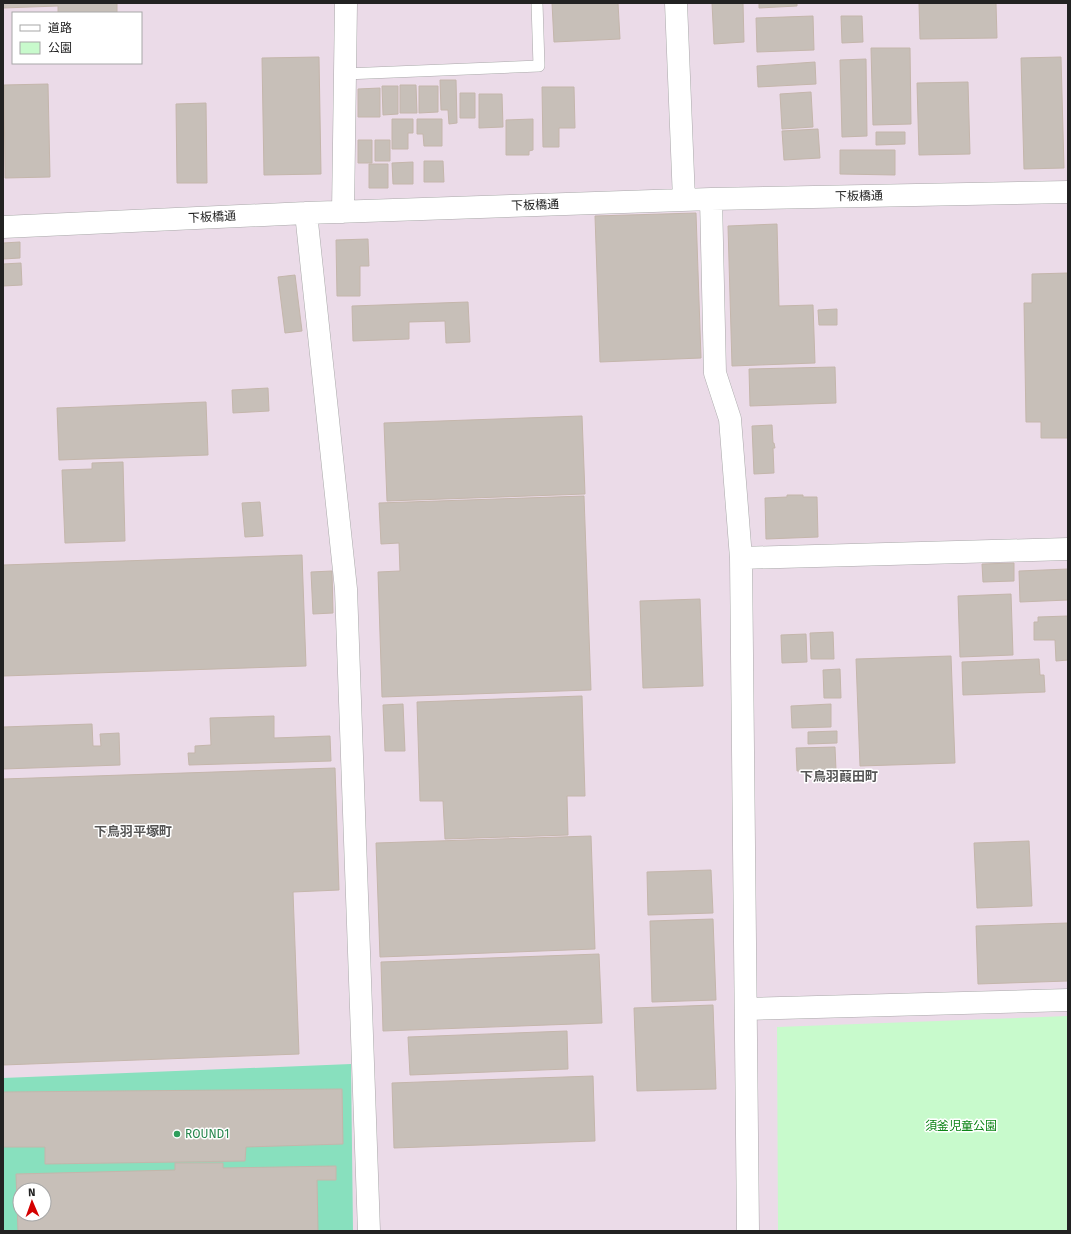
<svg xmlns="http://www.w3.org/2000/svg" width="1071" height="1234" font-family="'Fira Sans','Noto Sans JP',sans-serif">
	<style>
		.industrial { fill: #ebdbe8; fill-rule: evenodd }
		.park { fill: #c8facc }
		.pitch { fill: #88e0be; fill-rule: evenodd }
		.building { fill: #c7bfb8; stroke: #c4b6ab; fill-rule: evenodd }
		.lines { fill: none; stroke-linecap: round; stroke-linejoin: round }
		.service-casing { stroke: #a9a9a9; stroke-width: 12 }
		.minor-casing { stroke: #a9a9a9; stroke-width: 23 }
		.service { stroke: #fff; stroke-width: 11 }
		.minor { stroke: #fff; stroke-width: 22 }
		.leisure-dot { fill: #2e9e5b; stroke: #fff; stroke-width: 1.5 }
		.labels { text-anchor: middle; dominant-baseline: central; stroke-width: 3; stroke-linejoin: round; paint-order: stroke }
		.street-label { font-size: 12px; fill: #222; stroke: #fff }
		.park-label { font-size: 12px; fill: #0c8416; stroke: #fff }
		.leisure-label { font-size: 12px; fill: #27864d; stroke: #fff; text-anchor: start }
		.neighbourhood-label { font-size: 13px; font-weight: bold; fill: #555; stroke: #fff }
	</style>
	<rect width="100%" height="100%" fill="#f2efe9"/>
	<!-- industrial -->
	<path class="industrial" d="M 3,3 L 1068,3 L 1068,1231 L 3,1231 ZM 13,13 L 141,13 L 141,63 L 13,63 ZM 20,1190 L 44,1190 L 44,1214 L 20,1214 Z"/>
	<!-- park -->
	<path class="park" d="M 1068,1016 L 1068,1231 L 778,1231 L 777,1027 Z"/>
	<!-- pitch -->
	<path class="pitch" d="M 351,1064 L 353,1231 L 3,1231 L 3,1078 ZM 20,1190 L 44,1190 L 44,1214 L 20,1214 Z"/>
	<!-- building -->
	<path class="building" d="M 3,3 L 117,3 L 117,13 L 58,13 L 58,6 L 3,8 Z
		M 552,3 L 618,3 L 620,39 L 554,42 Z
		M 712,3 L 743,3 L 744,42 L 714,44 Z
		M 759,3 L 797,3 L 797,6 L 759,8 Z
		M 919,3 L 996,3 L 997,38 L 920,39 Z
		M 813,16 L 814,50 L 757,52 L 756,18 Z
		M 841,16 L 862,16 L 863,42 L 842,43 Z
		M 871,48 L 910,48 L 911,124 L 873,125 Z
		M 319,57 L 321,174 L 264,175 L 262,58 Z
		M 1061,57 L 1064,168 L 1024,169 L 1021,58 Z
		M 866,59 L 867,136 L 842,137 L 840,60 Z
		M 815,62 L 816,84 L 758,87 L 757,66 Z
		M 440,80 L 456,80 L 457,123 L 449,124 L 448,110 L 441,110 Z
		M 968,82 L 970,154 L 919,155 L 917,83 Z
		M 48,84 L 50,177 L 5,178 L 4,85 Z
		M 400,85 L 416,85 L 417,113 L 400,113 Z
		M 382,86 L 398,86 L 398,114 L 383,115 Z
		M 419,86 L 438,86 L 438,112 L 419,113 Z
		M 542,87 L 574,87 L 575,128 L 559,128 L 559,147 L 543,147 Z
		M 380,88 L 380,117 L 358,117 L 358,89 Z
		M 811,92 L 813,127 L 782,129 L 780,94 Z
		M 460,93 L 475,93 L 475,118 L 460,118 Z
		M 479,94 L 502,94 L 503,127 L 479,128 Z
		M 206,103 L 207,183 L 177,183 L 176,104 Z
		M 392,119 L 413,119 L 413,133 L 408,133 L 408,149 L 392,149 Z
		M 417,119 L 442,119 L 442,146 L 424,146 L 423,134 L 417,134 Z
		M 533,119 L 533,150 L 529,151 L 529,155 L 506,155 L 506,120 Z
		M 818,129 L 820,158 L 784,160 L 782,131 Z
		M 876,132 L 905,132 L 905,144 L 876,145 Z
		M 358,140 L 372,140 L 372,163 L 358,163 Z
		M 375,140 L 390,140 L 390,161 L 375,161 Z
		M 840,150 L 895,150 L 895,175 L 840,174 Z
		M 424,161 L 443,161 L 444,182 L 424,182 Z
		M 413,162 L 413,184 L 393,184 L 392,163 Z
		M 369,164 L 388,164 L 388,188 L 369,188 Z
		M 696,213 L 701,358 L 600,362 L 595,216 Z
		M 777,224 L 779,306 L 813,305 L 815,363 L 732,366 L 728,226 Z
		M 368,239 L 369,266 L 360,266 L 360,296 L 337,296 L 336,240 Z
		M 20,242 L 20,258 L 3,259 L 3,243 Z
		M 21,263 L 22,285 L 3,286 L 3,264 Z
		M 1068,273 L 1068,438 L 1041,438 L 1041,422 L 1026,422 L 1024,303 L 1032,303 L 1032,274 Z
		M 295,275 L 302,331 L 285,333 L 278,277 Z
		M 468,302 L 470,342 L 446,343 L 445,321 L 409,322 L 409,339 L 353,341 L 352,306 Z
		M 837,309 L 837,325 L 819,325 L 818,310 Z
		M 835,367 L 836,403 L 750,406 L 749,369 Z
		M 268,388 L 269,411 L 233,413 L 232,390 Z
		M 206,402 L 208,455 L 59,460 L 57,408 Z
		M 582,416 L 585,494 L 387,501 L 384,423 Z
		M 772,425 L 773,443 L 774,443 L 775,448 L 773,448 L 774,473 L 754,474 L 752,426 Z
		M 123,462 L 125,541 L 65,543 L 62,470 L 92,469 L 92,463 Z
		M 787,495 L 803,495 L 803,497 L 817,497 L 818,537 L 766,539 L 765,498 L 787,497 Z
		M 584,496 L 591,690 L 382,697 L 378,572 L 400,571 L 399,543 L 381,544 L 379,503 Z
		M 260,502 L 263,536 L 245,537 L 242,503 Z
		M 302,555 L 306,666 L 3,676 L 3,565 Z
		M 1014,563 L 1014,581 L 983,582 L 982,564 Z
		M 1068,569 L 1068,600 L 1020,602 L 1019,571 Z
		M 332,571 L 333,613 L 313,614 L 311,572 Z
		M 1011,594 L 1013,655 L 960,657 L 958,596 Z
		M 700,599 L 703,686 L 643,688 L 640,601 Z
		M 1068,616 L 1068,660 L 1056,661 L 1055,640 L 1034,640 L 1034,622 L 1038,622 L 1038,617 Z
		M 833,632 L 834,659 L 811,659 L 810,633 Z
		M 806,634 L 807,662 L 782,663 L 781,635 Z
		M 951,656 L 955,763 L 860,766 L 856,659 Z
		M 1039,659 L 1040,675 L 1044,675 L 1045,692 L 963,695 L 962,662 Z
		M 840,669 L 841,698 L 824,698 L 823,670 Z
		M 582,696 L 585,796 L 567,796 L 568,835 L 445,839 L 443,801 L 420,801 L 417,702 Z
		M 403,704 L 405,751 L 385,751 L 383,705 Z
		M 831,704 L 831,727 L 792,728 L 791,706 Z
		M 274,716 L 274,738 L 330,736 L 331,761 L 189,765 L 188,753 L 195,753 L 195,746 L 211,745 L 210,718 Z
		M 92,724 L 93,746 L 101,746 L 100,734 L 119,733 L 120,765 L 3,769 L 3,727 Z
		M 837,731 L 837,743 L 808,744 L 808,732 Z
		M 835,747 L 836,770 L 797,771 L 796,748 Z
		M 335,768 L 339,890 L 293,892 L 299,1054 L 3,1065 L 3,779 Z
		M 591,836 L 595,949 L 380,957 L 376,843 Z
		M 1029,841 L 1032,906 L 977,908 L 974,843 Z
		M 711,870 L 713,913 L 648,915 L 647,872 Z
		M 713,919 L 716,1000 L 652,1002 L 650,921 Z
		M 1068,923 L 1068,981 L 978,984 L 976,926 Z
		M 599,954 L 602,1023 L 383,1031 L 381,962 Z
		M 713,1005 L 716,1089 L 637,1091 L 634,1008 Z
		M 567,1031 L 568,1069 L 410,1075 L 408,1037 Z
		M 593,1076 L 595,1141 L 394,1148 L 392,1083 Z
		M 342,1089 L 343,1144 L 246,1147 L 245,1161 L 45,1164 L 45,1147 L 3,1147 L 3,1092 Z
		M 175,1163 L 223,1163 L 223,1168 L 336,1166 L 336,1180 L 317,1180 L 318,1231 L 18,1231 L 16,1174 L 175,1170 ZM 20,1190 L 44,1190 L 44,1214 L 20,1214 Z"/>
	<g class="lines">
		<defs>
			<path id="service" d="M 345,74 L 539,66 L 537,3"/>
			<path id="minor" d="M 676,3 L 684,200
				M 711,199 L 715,373 L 730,419 L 741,558 L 748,1231
				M 343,212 L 346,3
				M 306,213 L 346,589 L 369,1231
				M 3,227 L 306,213 L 711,199 L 1068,192
				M 741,558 L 1068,549
				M 746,1009 L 1068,1000"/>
		</defs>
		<!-- service casing -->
		<use href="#service" class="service-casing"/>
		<!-- minor casing -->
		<use href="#minor" class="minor-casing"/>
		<!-- service -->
		<use href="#service" class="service"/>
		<!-- minor -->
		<use href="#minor" class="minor"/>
	</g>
	<!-- markers -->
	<circle class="leisure-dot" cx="177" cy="1134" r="4"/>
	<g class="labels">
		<!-- street labels -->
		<g class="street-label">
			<text transform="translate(859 196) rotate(-1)">下板橋通</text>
			<text transform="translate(535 205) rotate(-2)">下板橋通</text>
			<text transform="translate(212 217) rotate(-3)">下板橋通</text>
		</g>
		<!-- park labels -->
		<g class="park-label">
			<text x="961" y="1126">須釜児童公園</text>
		</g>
		<!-- leisure labels -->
		<g class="leisure-label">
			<text x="185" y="1134">ROUND1</text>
		</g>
		<!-- neighbourhood labels -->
		<g class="neighbourhood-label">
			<text x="839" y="776">下鳥羽葭田町</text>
			<text x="133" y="831">下鳥羽平塚町</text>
		</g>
	</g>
	<!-- border -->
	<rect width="1071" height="1234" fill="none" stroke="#222222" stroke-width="8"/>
	<!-- legend -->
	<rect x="12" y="12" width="130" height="52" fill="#ffffff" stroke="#a7a7a7"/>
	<rect x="20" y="25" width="20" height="6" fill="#ffffff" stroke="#a7a7a7"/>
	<text x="48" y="32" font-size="12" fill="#222222">道路</text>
	<rect x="20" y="42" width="20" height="12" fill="#c8facc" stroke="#a7a7a7"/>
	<text x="48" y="52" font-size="12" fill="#222222">公園</text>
	<!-- north arrow -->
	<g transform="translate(32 1202) rotate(358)"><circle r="19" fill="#ffffff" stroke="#a7a7a7"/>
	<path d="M0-3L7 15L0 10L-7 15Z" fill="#d40000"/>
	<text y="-6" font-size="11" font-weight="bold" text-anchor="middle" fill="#222222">N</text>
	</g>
</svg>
